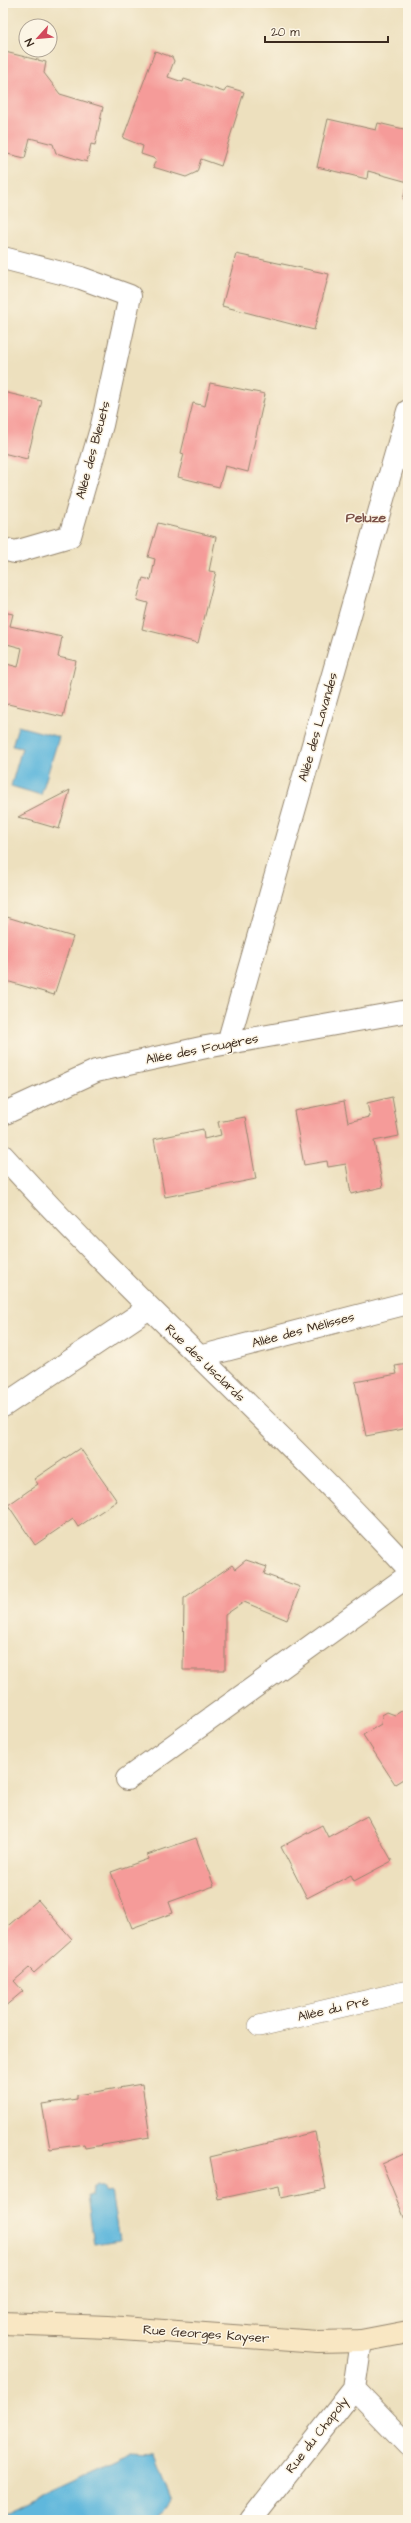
<svg xmlns="http://www.w3.org/2000/svg" width="411" height="2523" font-family="'Architects Daughter',sans-serif">
	<style>
		.water { fill: #5fb7dc; stroke: #4d707d }
		.building { fill: #f59b99 }
		.lines { fill: none; stroke-linecap: round; stroke-linejoin: round }
		.lane-casing { stroke: #94856e; stroke-width: 22 }
		.street-casing { stroke: #94856e; stroke-width: 24 }
		.secondary-casing { stroke: #94856e; stroke-width: 24 }
		.lane { stroke: #fff; stroke-width: 21 }
		.street { stroke: #fff; stroke-width: 22 }
		.secondary { stroke: #f9e7c3; stroke-width: 22 }
		.labels { text-anchor: middle; dominant-baseline: central; stroke-width: 3; stroke-linejoin: round; paint-order: stroke }
		.street-label { font-size: 13px; fill: #3b2a1e; stroke: #fcf5e5 }
		.neighbourhood-label { font-size: 14px; font-weight: bold; fill: #7c5249; stroke: #fcf5e5 }
	</style>
	<rect width="100%" height="100%" fill="#fcf5e5"/>
	<filter id="ink" filterUnits="userSpaceOnUse"><feTurbulence type="fractalNoise" baseFrequency=".025" numOctaves="2"/><feDisplacementMap in="SourceGraphic" scale="8" xChannelSelector="R" yChannelSelector="G"/><feConvolveMatrix kernelMatrix="1 2 1 2 8 2 1 2 1" color-interpolation-filters="sRGB"/></filter>
	<filter id="wash" filterUnits="userSpaceOnUse"><feTurbulence type="fractalNoise" baseFrequency=".012" numOctaves="4" result="noise"/><feDisplacementMap in="SourceGraphic" scale="16" xChannelSelector="R" yChannelSelector="G"/><feGaussianBlur stdDeviation="0.9" result="paint"/><feColorMatrix in="noise" values="0 0 0 0 0 0 0 0 0 0 0 0 0 0 0 0 0 1.4 0 .05"/><feComposite in="paint" operator="in"/></filter>
	<g filter="url(#wash)">
		<rect width="100%" height="100%" fill="#ede0be"/>
		<!-- water -->
		<path class="water" d="M 18,726 L 59,737 L 41,795 L 11,786 L 22,748 L 12,746 Z
			M 97,2185 L 103,2187 L 106,2193 L 111,2192 L 119,2240 L 94,2244 L 87,2196 L 91,2195 L 92,2188 Z
			M 129,2455 L 154,2456 L 171,2499 L 156,2520 L 3,2520 L 3,2513 Z"/>
		<g id="blocks">
			<!-- building -->
			<path class="building" d="M 155,51 L 172,57 L 174,61 L 168,77 L 183,82 L 184,79 L 224,92 L 227,87 L 244,92 L 221,166 L 201,159 L 197,172 L 186,177 L 153,167 L 156,159 L 141,154 L 143,146 L 123,138 Z
				M 5,52 L 46,62 L 44,73 L 60,94 L 103,107 L 95,145 L 91,144 L 87,162 L 56,153 L 53,144 L 30,138 L 25,158 L 3,153 L 3,60 Z
				M 328,119 L 376,130 L 378,123 L 408,130 L 408,182 L 368,171 L 367,179 L 317,167 Z
				M 408,183 L 408,201 L 403,199 Z
				M 236,254 L 329,274 L 314,330 L 222,306 Z
				M 210,383 L 265,394 L 248,472 L 225,466 L 219,487 L 178,477 L 184,454 L 181,453 L 193,403 L 205,406 Z
				M 3,392 L 42,401 L 27,459 L 3,453 Z
				M 158,523 L 216,537 L 209,571 L 216,572 L 198,643 L 142,629 L 148,603 L 137,600 L 143,578 L 151,580 L 155,559 L 148,557 Z
				M 3,612 L 13,614 L 10,626 L 62,637 L 58,657 L 76,661 L 63,717 L 8,704 L 3,707 L 3,663 L 18,667 L 22,648 L 7,644 L 3,656 Z
				M 70,790 L 59,829 L 18,817 L 39,806 Z
				M 7,917 L 73,937 L 54,995 L 3,980 L 3,927 Z
				M 392,1097 L 399,1136 L 374,1141 L 383,1187 L 351,1194 L 346,1164 L 328,1167 L 327,1161 L 304,1165 L 294,1111 L 344,1101 L 348,1122 L 370,1117 L 367,1103 Z
				M 245,1117 L 256,1179 L 165,1197 L 154,1139 L 203,1129 L 204,1139 L 221,1135 L 218,1122 Z
				M 408,1364 L 408,1428 L 366,1436 L 355,1382 L 397,1374 L 395,1366 Z
				M 80,1448 L 117,1501 L 78,1527 L 73,1519 L 35,1545 L 8,1505 L 38,1484 L 34,1479 Z
				M 246,1560 L 267,1567 L 264,1574 L 300,1587 L 287,1620 L 244,1602 L 225,1615 L 225,1670 L 183,1670 L 184,1598 L 232,1565 L 235,1569 Z
				M 408,1707 L 408,1776 L 395,1784 L 363,1735 L 381,1724 L 382,1715 L 387,1712 L 395,1715 Z
				M 367,1816 L 392,1861 L 354,1881 L 351,1875 L 307,1898 L 281,1847 L 322,1825 L 328,1837 Z
				M 196,1838 L 214,1886 L 169,1902 L 173,1913 L 132,1928 L 111,1872 L 148,1859 L 147,1855 Z
				M 38,1900 L 72,1939 L 34,1973 L 29,1968 L 14,1981 L 23,1991 L 3,2008 L 3,1930 Z
				M 142,2084 L 150,2137 L 85,2148 L 84,2144 L 50,2149 L 42,2104 L 77,2099 L 77,2095 Z
				M 315,2132 L 326,2189 L 281,2198 L 279,2186 L 218,2199 L 210,2157 Z
				M 408,2152 L 408,2221 L 406,2222 L 382,2164 Z"/>
		</g>
	</g>
	<g filter="url(#ink)">
		<use href="#blocks" fill-opacity="0" stroke="#94856e" stroke-width="1"/>
		<g class="lines">
			<defs>
				<path id="lane" d="M 259,2026 L 408,1991"/>
				<path id="street" d="M 3,258 L 81,278 L 130,296 L 102,425 L 70,536 L 15,552 L 3,549
					M 228,1043 L 408,411
					M 3,1114 L 96,1071 L 206,1047 L 408,1011
					M 3,1156 C 133,1299 277,1426 408,1568
					M 199,1357 L 408,1303
					M 3,1406 L 149,1308
					M 127,1779 L 408,1576
					M 354,2389 L 408,2445
					M 251,2520 L 354,2389 L 361,2341"/>
				<path id="secondary" d="M 3,2323 L 108,2327 L 318,2342 L 361,2341 L 408,2332"/>
			</defs>
			<!-- lane casing -->
			<use href="#lane" class="lane-casing"/>
			<!-- street casing -->
			<use href="#street" class="street-casing"/>
			<!-- secondary casing -->
			<use href="#secondary" class="secondary-casing"/>
			<!-- lane -->
			<use href="#lane" class="lane"/>
			<!-- street -->
			<use href="#street" class="street"/>
			<!-- secondary -->
			<use href="#secondary" class="secondary"/>
		</g>
	</g>
	<g class="labels">
		<!-- street labels -->
		<g class="street-label">
			<text transform="translate(93 450) rotate(-75)">Allée des Bleuets</text>
			<text transform="translate(318 727) rotate(-74)">Allée des Lavandes</text>
			<text transform="translate(202 1049) rotate(-11)">Allée des Fougères</text>
			<text transform="translate(303 1330) rotate(-15)">Allée des Mélisses</text>
			<text transform="translate(205 1363) rotate(44)">Rue des Usclards</text>
			<text transform="translate(333 2009) rotate(-13)">Allée du Pré</text>
			<text transform="translate(206 2334) rotate(4)">Rue Georges Kayser</text>
			<text transform="translate(317 2435) rotate(-52)">Rue du Chapoly</text>
		</g>
		<!-- neighbourhood labels -->
		<g class="neighbourhood-label">
			<text x="366" y="518">Peluze</text>
		</g>
	</g>
	<!-- margin -->
	<rect width="411" height="2523" fill="none" stroke="#fcf5e5" stroke-width="16"/>
	<!-- north arrow -->
	<g transform="translate(38 38) rotate(243)"><circle r="19" fill="#fcf5e5" stroke="#afa495"/>
	<path d="M0-3L7 15L0 10L-7 15Z" fill="#d1495b"/>
	<text y="-6" font-size="11" font-weight="bold" text-anchor="middle" fill="#3b2a1e">N</text>
	</g>
	<!-- scale -->
	<path d="M265 36v6h123v-6" fill="none" stroke="#3b2a1e" stroke-width="2"/>
	<text x="271" y="36" font-size="12" fill="#3b2a1e" stroke="#fcf5e5" stroke-width="3" paint-order="stroke">20 m</text>
</svg>
